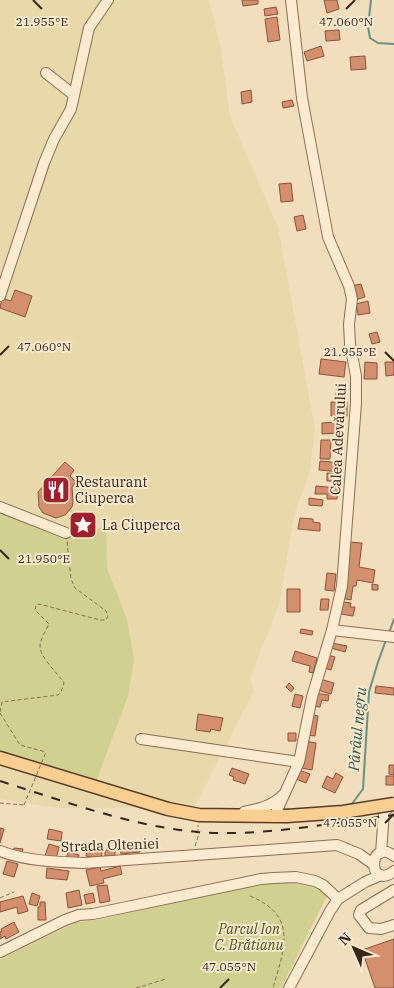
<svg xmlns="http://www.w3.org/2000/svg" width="394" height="988" font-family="'IBM Plex Serif',serif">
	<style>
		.farmland { fill: #e8d8aa }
		.green { fill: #d0d190 }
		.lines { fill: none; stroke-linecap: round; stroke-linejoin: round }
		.stream { stroke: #689183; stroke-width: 2 }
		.building { fill: #d48f6f; stroke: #8d5138 }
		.minor-casing { stroke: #8b6c54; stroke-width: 12 }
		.major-casing { stroke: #583b29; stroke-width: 15 }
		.path { stroke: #8b6c54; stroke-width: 1; stroke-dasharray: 4 2.5; stroke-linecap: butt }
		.minor { stroke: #fcebd1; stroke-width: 10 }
		.major { stroke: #face90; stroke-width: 12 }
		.rail { stroke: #39261b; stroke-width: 2; stroke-dasharray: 9 9; stroke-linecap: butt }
		.major-bridge-casing { stroke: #583b29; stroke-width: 15; stroke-linecap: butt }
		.path-bridge { stroke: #8b6c54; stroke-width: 1; stroke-dasharray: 4 2.5; stroke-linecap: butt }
		.major-bridge { stroke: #face90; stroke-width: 12 }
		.ticks { fill: none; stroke: #39261b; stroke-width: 2 }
		.labels { text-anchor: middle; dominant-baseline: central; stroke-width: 4; stroke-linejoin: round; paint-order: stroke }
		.street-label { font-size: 14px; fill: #39261b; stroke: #f9e8cd }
		.poi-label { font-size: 14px; fill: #39261b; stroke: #f9e8cd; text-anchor: start }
		.park-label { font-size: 14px; font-style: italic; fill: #4f581f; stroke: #f9e8cd }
		.water-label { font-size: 15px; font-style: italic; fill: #285a52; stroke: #f9e8cd }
		.ticks-label { font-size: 12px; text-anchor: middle; fill: #39261b; stroke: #f9e8cd; stroke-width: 4; stroke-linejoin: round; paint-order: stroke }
	</style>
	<rect width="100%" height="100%" fill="#f2ddbd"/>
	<!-- farmland -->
	<path class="farmland" d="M 0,0 L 209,0 L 221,49 L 230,117 L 278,227 L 315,430 L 309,475 L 294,514 L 279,604 L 250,678 L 254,691 L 194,807 L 59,808 L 0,799 Z"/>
	<!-- green -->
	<path class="green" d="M 0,507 L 66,537 L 106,526 L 107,568 L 127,620 L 134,659 L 128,696 L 94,787 L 0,758 Z
		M 304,880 L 330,894 L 326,898 L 281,988 L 0,988 L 0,959 L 77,922 L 96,920 L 262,883 Z"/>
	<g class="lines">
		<!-- stream -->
		<path class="stream" d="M 371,0 L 368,27 L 370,38 L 378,43 L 394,44
			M 389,633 L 394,619
			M 351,805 L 363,789 L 369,692 L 378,662 L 386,640"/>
	</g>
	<!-- building -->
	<path class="building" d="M 242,0 L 258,0 L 258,4 L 243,6 Z
		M 324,0 L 337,0 L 339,9 L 327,13 Z
		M 276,7 L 278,14 L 265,16 L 264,9 Z
		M 277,17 L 280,40 L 268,42 L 265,19 Z
		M 339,30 L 340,40 L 326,41 L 325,31 Z
		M 321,46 L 324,56 L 307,61 L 304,52 Z
		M 365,56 L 366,69 L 351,70 L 350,57 Z
		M 251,90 L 252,102 L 242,104 L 241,92 Z
		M 292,100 L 294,106 L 283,108 L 282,102 Z
		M 291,183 L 293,201 L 281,202 L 279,184 Z
		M 303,215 L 306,229 L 297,231 L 294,217 Z
		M 361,284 L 365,297 L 355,300 L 351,286 Z
		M 15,290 L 32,296 L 25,317 L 0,308 L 2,298 L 11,301 Z
		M 368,301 L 370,313 L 358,315 L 356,304 Z
		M 377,332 L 380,342 L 372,344 L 369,334 Z
		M 321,359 L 346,362 L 344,377 L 319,374 Z
		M 365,362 L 377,363 L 377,379 L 364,379 Z
		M 385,362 L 394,362 L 394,375 L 386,376 Z
		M 336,393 L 345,393 L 345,402 L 347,402 L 347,416 L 331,416 L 331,402 L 336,402 Z
		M 336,422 L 337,433 L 322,434 L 322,423 Z
		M 321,440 L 331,440 L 330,459 L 320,459 Z
		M 320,461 L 341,463 L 341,472 L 319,470 Z
		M 65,462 L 74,470 L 70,476 L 76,482 L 72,487 L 73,502 L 72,507 L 65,515 L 56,518 L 43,513 L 39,507 L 38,492 Z
		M 327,473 L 341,474 L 340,487 L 333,487 L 333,481 L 327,481 Z
		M 316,486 L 338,488 L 337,499 L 327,499 L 327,494 L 315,494 Z
		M 309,498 L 323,500 L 322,506 L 309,505 Z
		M 300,518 L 313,519 L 313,522 L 320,523 L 320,531 L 298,529 Z
		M 349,542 L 362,543 L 359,567 L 375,570 L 373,583 L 357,580 L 356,586 L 353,586 L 351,600 L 341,598 Z
		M 327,573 L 336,574 L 334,591 L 325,590 Z
		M 372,584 L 378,585 L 378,590 L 372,590 Z
		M 287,589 L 300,589 L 300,612 L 287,612 Z
		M 321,599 L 329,599 L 328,610 L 320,610 Z
		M 343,602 L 351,603 L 350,607 L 355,607 L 353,616 L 341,614 Z
		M 301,629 L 313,631 L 312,635 L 300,633 Z
		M 332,643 L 347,646 L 345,652 L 331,648 Z
		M 295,651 L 317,658 L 313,673 L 309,672 L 310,666 L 292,661 Z
		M 328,655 L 335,657 L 331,670 L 324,668 Z
		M 320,679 L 334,683 L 331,694 L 317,690 Z
		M 289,683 L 294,688 L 291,692 L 286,687 Z
		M 376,686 L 394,688 L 394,695 L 375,693 Z
		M 314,693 L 329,695 L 328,701 L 322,700 L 320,707 L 312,706 Z
		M 295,694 L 303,696 L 300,708 L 292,706 Z
		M 198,714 L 223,718 L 220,731 L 211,729 L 210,732 L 196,730 Z
		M 309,714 L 318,716 L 315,736 L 306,735 Z
		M 288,733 L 296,733 L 296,741 L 288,741 Z
		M 304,741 L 316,743 L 312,770 L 301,768 Z
		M 389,765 L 394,765 L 394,775 L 389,774 Z
		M 232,768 L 249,774 L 245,784 L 233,780 L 234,777 L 229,775 Z
		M 299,770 L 310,774 L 306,783 L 296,779 Z
		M 336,773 L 343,777 L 335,793 L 322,787 L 327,776 L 333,779 Z
		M 386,776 L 394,776 L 394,785 L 386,785 Z
		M 0,828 L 4,829 L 0,843 Z
		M 49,829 L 62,832 L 61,841 L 47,839 Z
		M 49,844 L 59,847 L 56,859 L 45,856 Z
		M 139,844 L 140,852 L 121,854 L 120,846 Z
		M 14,848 L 23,849 L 21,856 L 13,854 Z
		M 87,849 L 102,852 L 101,859 L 86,856 Z
		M 105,850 L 115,850 L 115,857 L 105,857 Z
		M 68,852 L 79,855 L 77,863 L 66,860 Z
		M 7,861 L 18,864 L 14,877 L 3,874 Z
		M 120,866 L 122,874 L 103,879 L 104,883 L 90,886 L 86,870 L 100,867 L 101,871 Z
		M 47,868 L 69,871 L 67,880 L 46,878 Z
		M 107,885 L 110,901 L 100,903 L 97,886 Z
		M 79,890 L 82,905 L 68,908 L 66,893 Z
		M 32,893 L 40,896 L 37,906 L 29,904 Z
		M 93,893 L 95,902 L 86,904 L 84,895 Z
		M 23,896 L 28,911 L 18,914 L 17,907 L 0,912 L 0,902 Z
		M 40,902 L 45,902 L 46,920 L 38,920 L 38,907 L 40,907 Z
		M 14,922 L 19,932 L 6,939 L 5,936 L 0,939 L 0,932 L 2,931 L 1,929 Z
		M 394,939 L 394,988 L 375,988 L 362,950 Z"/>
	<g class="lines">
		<defs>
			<path id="minor" d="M 46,73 L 74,95
				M 0,296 L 44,163 L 54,139 L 71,109 L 89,28 L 108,0
				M 0,507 L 66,533
				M 332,630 L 394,637
				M 141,739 L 299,762
				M 244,812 C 259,809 272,806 283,795
				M 274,817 L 299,762 L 312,697 L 332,630 L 342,586 L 356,403 L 356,376 L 350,344 L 349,324 L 352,299 L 349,286 L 328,237 L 302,98 L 291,0
				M 0,851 C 26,861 56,862 84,863 L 337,845 L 359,854 L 373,864
				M 381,853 L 384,812 L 393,803
				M 394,856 C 368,836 367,892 394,871
				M 394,890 L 361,910 L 359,915 L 369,928 L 381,929 L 394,925
				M 0,952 L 65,920 L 79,915 L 93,914 L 261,879 L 274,878 L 296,877 L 315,881 L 323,885 L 338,899
				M 289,988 L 330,911 L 338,899 L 365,882 L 381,875"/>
			<path id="major" d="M 0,758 L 168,809 L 199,815 L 287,816"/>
		</defs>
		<!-- minor casing -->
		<use href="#minor" class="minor-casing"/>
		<!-- major casing -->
		<use href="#major" class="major-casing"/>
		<!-- path -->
		<path class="path" d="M 0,712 L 2,702 L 58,695 L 61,692 L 64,683 C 58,673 40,658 40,646 C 40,640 46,630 49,624 L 35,610 L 36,605 L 39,604 L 100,620 L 106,620 L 108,616 L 106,611 L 75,588 L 71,579 L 67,541
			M 0,713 L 20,745 L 46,752
			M 0,803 L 24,805
			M 195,846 L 198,837 L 198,825
			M 250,896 C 299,916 284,949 273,988
			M 0,898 L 14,892
			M 136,988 L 166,979"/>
		<!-- minor -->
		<use href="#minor" class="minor"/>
		<!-- major -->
		<use href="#major" class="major"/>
		<!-- rail -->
		<path class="rail" d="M 0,781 C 64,801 130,826 198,832 C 262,837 330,823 394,815"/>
		<defs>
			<path id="major-bridge" d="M 287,816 L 343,812 L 394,804"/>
		</defs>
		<!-- major-bridge casing -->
		<use href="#major-bridge" class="major-bridge-casing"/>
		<!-- path-bridge -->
		<path class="path-bridge" d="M 24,805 L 46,752"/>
		<!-- major-bridge -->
		<use href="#major-bridge" class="major-bridge"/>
	</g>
	<!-- ticks -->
	<path class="ticks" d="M 33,0 L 42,9M 346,9 L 355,0M 385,352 L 394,361M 0,355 L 9,346M 0,550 L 9,559M 385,823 L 394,814M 220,988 L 229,979"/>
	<!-- icons -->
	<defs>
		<symbol id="restaurant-square" viewBox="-11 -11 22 22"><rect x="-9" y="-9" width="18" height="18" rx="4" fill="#a01f2d" stroke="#f9e8cd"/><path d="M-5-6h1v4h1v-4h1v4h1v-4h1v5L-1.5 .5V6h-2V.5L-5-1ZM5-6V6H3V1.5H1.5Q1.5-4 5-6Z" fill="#fff"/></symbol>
		<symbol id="sight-square" viewBox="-11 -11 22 22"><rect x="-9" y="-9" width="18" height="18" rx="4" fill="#a01f2d" stroke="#f9e8cd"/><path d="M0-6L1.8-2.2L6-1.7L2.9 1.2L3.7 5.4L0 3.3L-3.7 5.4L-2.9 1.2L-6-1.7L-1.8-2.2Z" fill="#fff"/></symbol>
	</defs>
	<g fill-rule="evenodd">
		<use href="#restaurant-square" x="40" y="474" width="32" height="32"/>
		<use href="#sight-square" x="67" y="509" width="32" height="32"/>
	</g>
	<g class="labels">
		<!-- street labels -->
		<g class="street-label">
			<text transform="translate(338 439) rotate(-87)">Calea Adevărului</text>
			<text transform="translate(110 845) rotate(-2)">Strada Olteniei</text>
		</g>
		<!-- poi labels -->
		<g class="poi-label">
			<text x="75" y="482">Restaurant<tspan x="75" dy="16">Ciuperca</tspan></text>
			<text x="102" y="525">La Ciuperca</text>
		</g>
		<!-- park labels -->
		<g class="park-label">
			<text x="249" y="929">Parcul Ion<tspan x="249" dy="16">C. Brătianu</tspan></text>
		</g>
		<!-- water labels -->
		<g class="water-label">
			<text transform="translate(357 729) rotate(-85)">Pârâul negru</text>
		</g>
	</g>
	<g class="ticks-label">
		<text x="42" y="26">21.955°E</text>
		<text x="346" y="26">47.060°N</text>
		<text x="44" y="351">47.060°N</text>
		<text x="350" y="356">21.955°E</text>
		<text x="44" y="563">21.950°E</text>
		<text x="350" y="827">47.055°N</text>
		<text x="229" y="971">47.055°N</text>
	</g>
	<!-- north arrow -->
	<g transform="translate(354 948) rotate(315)" stroke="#f9e8cd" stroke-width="4" paint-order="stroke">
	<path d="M0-4L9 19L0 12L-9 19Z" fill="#39261b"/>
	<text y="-8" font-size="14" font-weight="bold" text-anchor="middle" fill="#39261b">N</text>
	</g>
</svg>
